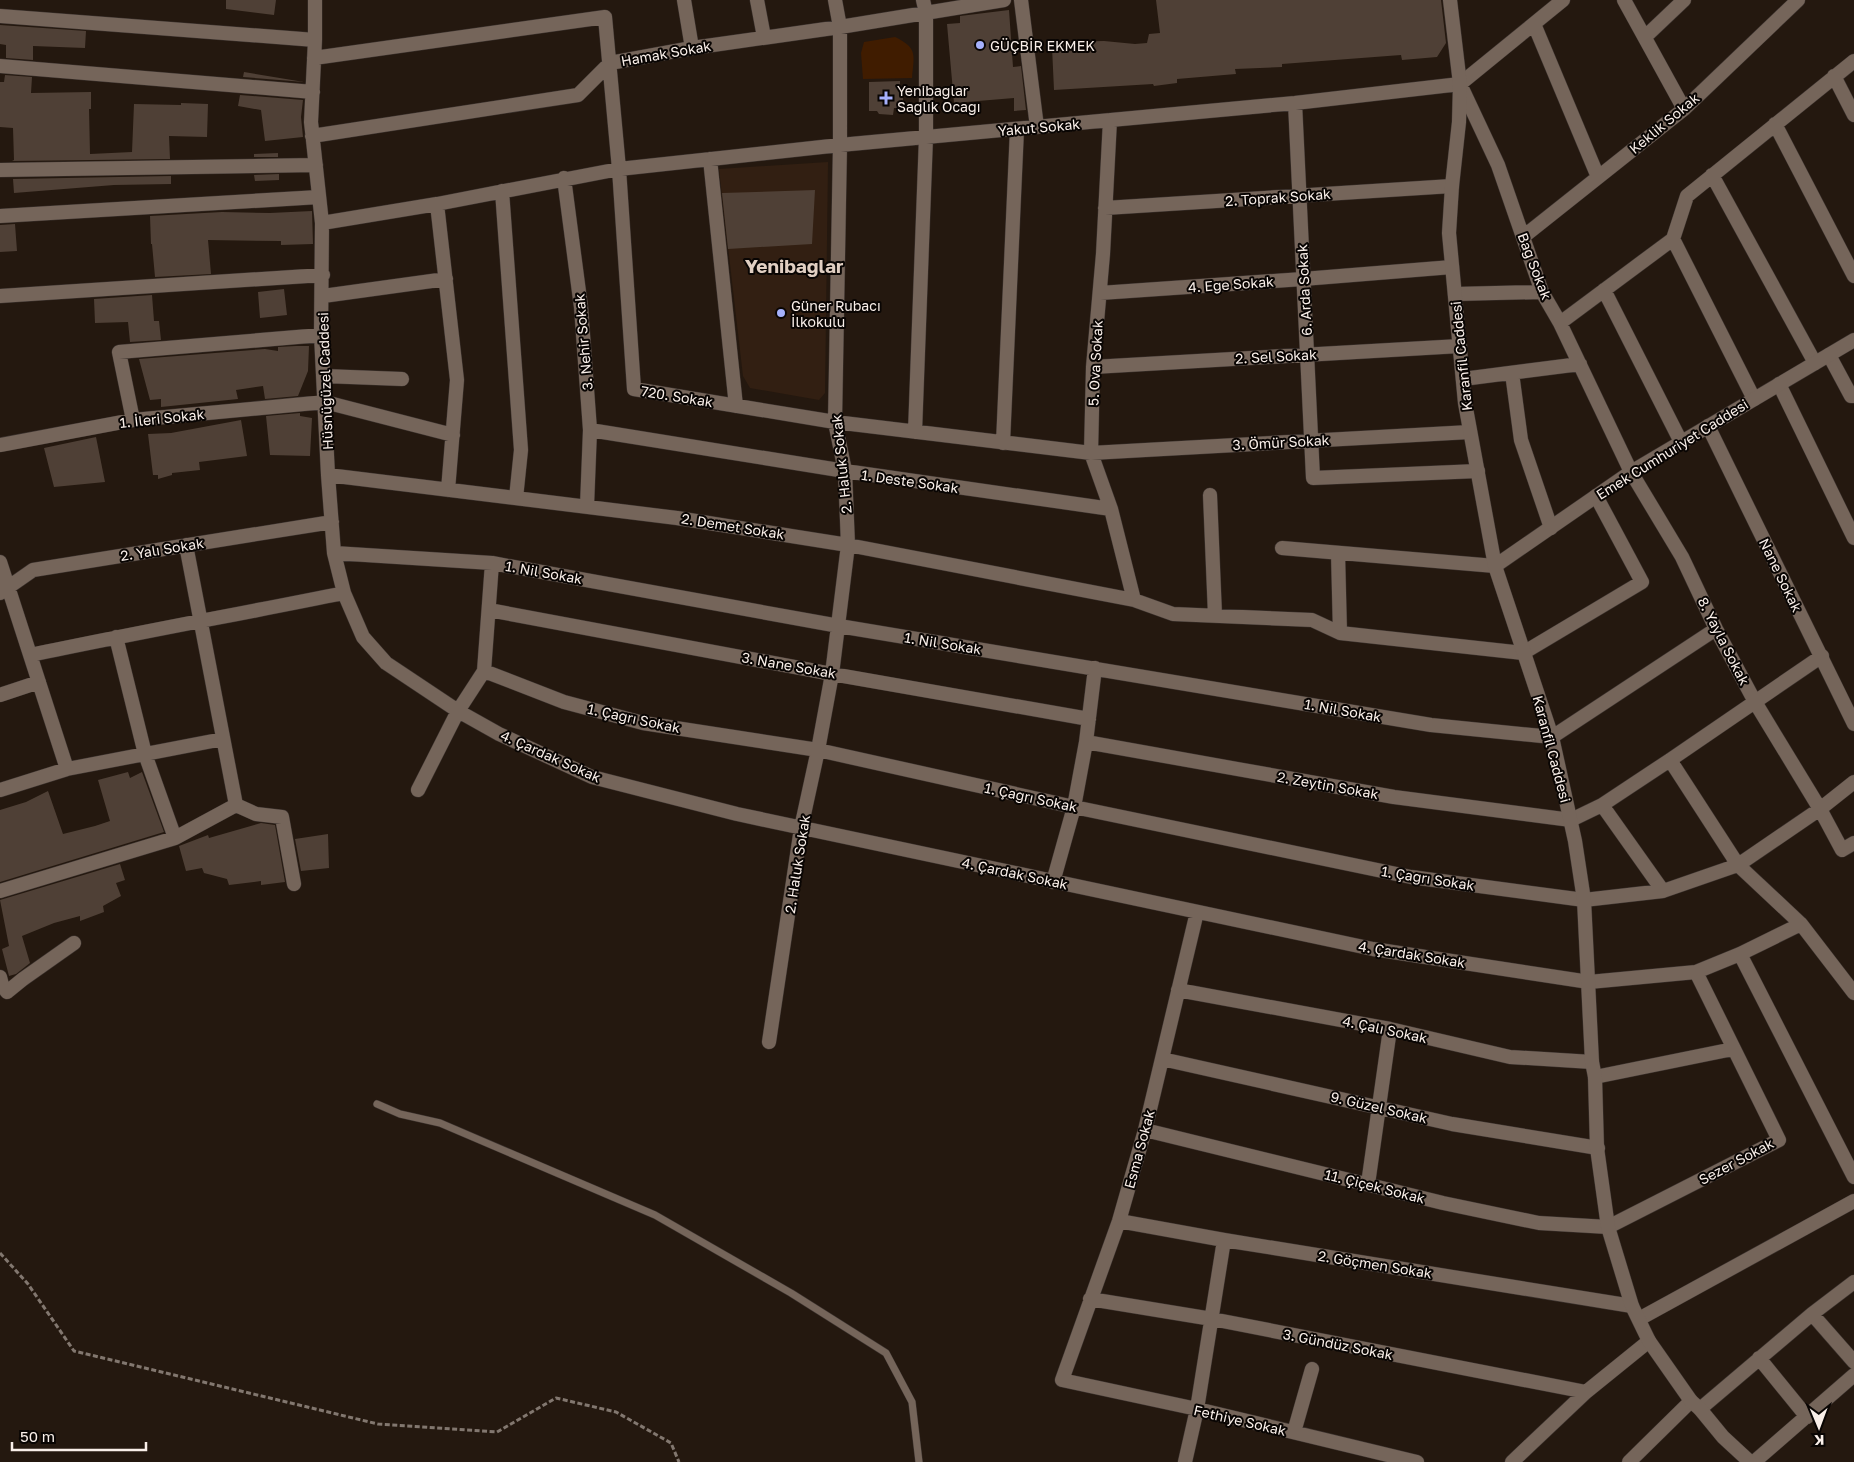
<svg xmlns="http://www.w3.org/2000/svg" width="1854" height="1462" font-family="'Golos Text',sans-serif">
	<style>
		.built { fill: #321f12 }
		.green { fill: #401c00 }
		.building { fill: #4f4036 }
		.lines { fill: none; stroke-linecap: round; stroke-linejoin: round }
		.service-casing { stroke: #3c332f; stroke-width: 8 }
		.minor-casing { stroke: #3c332f; stroke-width: 15 }
		.tertiary-casing { stroke: #3c332f; stroke-width: 15 }
		.path { stroke: #82776f; stroke-width: 3; stroke-dasharray: 5 2.5; stroke-linecap: butt }
		.service { stroke: #75655a; stroke-width: 7 }
		.minor { stroke: #75655a; stroke-width: 14 }
		.tertiary { stroke: #75655a; stroke-width: 14 }
		.poi-dot { fill: #a6b1fc; stroke: #090503; stroke-width: 2 }
		.labels { text-anchor: middle; dominant-baseline: central; stroke-width: 4; stroke-linejoin: round; paint-order: stroke }
		.poi-label { font-size: 14px; fill: #f9efe9; stroke: #090503; text-anchor: start }
		.street-label { font-size: 14px; fill: #f9efe9; stroke: #090503 }
		.district-label { font-size: 19px; font-weight: bold; fill: #e1cfc2; stroke: #090503 }
	</style>
	<rect width="100%" height="100%" fill="#24180f"/>
	<!-- built -->
	<path class="built" d="M 828,162 L 825,393 L 819,400 L 750,388 L 743,376 L 719,169 Z"/>
	<!-- green -->
	<path class="green" d="M 895,37 C 918,48 914,55 912,78 L 863,79 L 861,53 L 864,42 Z"/>
	<!-- building -->
	<path class="building" d="M 226,0 L 276,0 L 274,15 L 226,9 Z
		M 1156,0 L 1441,0 L 1446,43 L 1437,57 L 1402,60 L 1401,55 L 1282,64 L 1282,67 L 1235,69 L 1236,74 L 1177,79 L 1177,83 L 1154,86 L 1153,84 L 1054,90 L 1052,47 L 1062,42 L 1104,41 L 1135,44 L 1147,43 L 1149,34 L 1160,33 Z
		M 1009,10 L 1013,67 L 1021,66 L 1026,110 L 1014,111 L 1014,98 L 954,103 L 947,24 L 960,23 L 960,16 Z
		M 0,25 L 86,31 L 85,48 L 33,46 L 33,60 L 6,58 L 6,45 L 0,44 Z
		M 244,72 L 304,82 L 243,77 Z
		M 5,75 L 32,77 L 31,93 L 91,92 L 91,109 L 89,109 L 90,154 L 132,152 L 134,104 L 181,105 L 181,103 L 208,104 L 207,137 L 169,136 L 170,159 L 12,161 L 14,160 L 13,128 L 0,127 L 0,82 L 4,82 Z
		M 900,81 L 900,87 L 903,87 L 903,108 L 894,108 L 893,115 L 879,114 L 877,111 L 869,111 L 869,82 Z
		M 240,95 L 303,100 L 301,117 L 303,137 L 265,141 L 261,110 L 238,106 Z
		M 278,153 L 278,157 L 254,157 L 254,154 Z
		M 279,174 L 279,180 L 255,181 L 254,175 Z
		M 171,176 L 171,184 L 114,185 L 14,193 L 13,179 Z
		M 815,190 L 812,244 L 728,249 L 722,193 Z
		M 312,211 L 313,244 L 281,245 L 281,241 L 208,240 L 211,274 L 155,277 L 152,244 L 151,244 L 150,216 L 222,212 L 270,213 Z
		M 15,224 L 17,251 L 0,252 L 0,225 Z
		M 284,289 L 287,315 L 260,318 L 258,292 Z
		M 152,295 L 154,321 L 159,321 L 161,340 L 130,342 L 128,322 L 95,323 L 94,299 Z
		M 296,346 L 309,346 L 308,371 L 298,396 L 265,399 L 263,386 L 236,390 L 238,399 L 161,407 L 161,399 L 150,400 L 139,359 L 265,349 L 278,351 L 278,347 Z
		M 300,413 L 300,416 L 312,418 L 310,456 L 270,455 L 266,416 Z
		M 241,420 L 247,456 L 199,462 L 200,470 L 172,473 L 172,475 L 158,479 L 158,475 L 153,475 L 148,434 L 171,433 Z
		M 96,437 L 105,482 L 54,487 L 44,448 Z
		M 128,772 L 130,778 L 142,772 L 164,832 L 0,882 L 0,810 L 26,802 L 48,791 L 63,834 L 95,826 L 110,821 L 98,780 Z
		M 261,823 L 275,825 L 285,882 L 261,885 L 261,881 L 229,885 L 227,879 L 204,873 L 202,868 L 186,871 L 179,846 L 208,835 L 209,838 Z
		M 328,834 L 329,868 L 301,871 L 295,839 Z
		M 120,864 L 125,880 L 116,883 L 121,896 L 103,906 L 104,912 L 80,921 L 80,916 L 54,923 L 22,936 L 30,963 L 16,974 L 9,976 L 2,949 L 9,946 L 0,900 Z"/>
	<g class="lines">
		<defs>
			<path id="service" d="M 377,1104 L 400,1114 L 440,1123 L 655,1215 L 791,1293 L 886,1353 L 912,1402 L 919,1462"/>
			<path id="minor" d="M 315,0 L 315,40 L 311,122 L 322,223 L 321,335 L 328,475 L 334,553 L 344,593 L 363,637 L 386,663 L 458,711 L 499,734 L 592,777 L 737,814 L 1373,949 L 1589,982 L 1696,972 L 1740,954 L 1801,924
				M 684,0 L 692,48
				M 757,0 L 764,37
				M 1021,0 L 1037,127
				M 1624,0 L 1684,109
				M 0,16 L 315,40
				M 1534,24 L 1598,177
				M 1645,37 L 1684,0
				M 314,58 L 605,17 L 619,169 L 634,389 L 835,422 L 1091,453 L 1470,432
				M 0,66 L 313,92
				M 1834,76 L 1854,115
				M 1460,84 L 1498,165 L 1542,292 L 1560,323 L 1631,472 L 1682,557 L 1716,629 L 1755,702 L 1820,809 L 1842,850 L 1854,843
				M 1460,84 L 1563,0
				M 1295,103 L 1313,478 L 1478,471
				M 1110,120 L 1103,254 L 1093,367 L 1091,453 L 1111,509 L 1134,600
				M 1775,124 L 1854,276
				M 312,136 L 578,95 L 610,63 L 692,48 L 840,27 L 1004,0
				M 710,159 L 736,406
				M 0,170 L 316,165
				M 1712,175 L 1815,363
				M 564,178 L 581,307 L 590,430 L 587,506
				M 502,191 L 521,450 L 516,498
				M 437,204 L 457,380 L 448,490
				M 1105,208 L 1452,186
				M 0,216 L 319,197
				M 322,223 L 437,204 L 619,169 L 840,145 L 1295,103 L 1460,84
				M 1523,237 L 1684,109 L 1798,0
				M 1673,239 L 1687,196 L 1854,61
				M 1673,239 L 1754,399
				M 1604,290 L 1681,442
				M 1100,293 L 1303,279 L 1452,267
				M 1455,294 L 1542,292
				M 0,296 L 323,275
				M 323,296 L 446,279
				M 1560,323 L 1673,239
				M 1829,355 L 1851,396 L 1854,396
				M 1093,367 L 1460,346
				M 1512,373 L 1521,440 L 1551,528
				M 324,376 L 402,379
				M 1463,379 L 1580,364
				M 1779,384 L 1854,538
				M 133,420 L 119,352 L 321,335
				M 1708,426 L 1854,724
				M 590,430 L 845,471 L 1111,509
				M 915,432 L 926,137 L 926,13 L 923,0
				M 1003,443 L 1017,129
				M 0,445 L 133,420 L 325,402 L 453,435
				M 328,475 L 677,518 L 848,545 L 1134,600 L 1173,614 L 1312,620 L 1340,633 L 1523,653 L 1642,582 L 1596,496
				M 1210,495 L 1215,615
				M 186,545 L 236,805
				M 1282,548 L 1495,566
				M 334,553 L 492,563 L 839,626 L 1431,725 L 1552,737 L 1716,629
				M 1338,553 L 1340,633
				M 0,562 L 67,769
				M 0,593 L 33,570 L 332,522
				M 489,610 L 832,674 L 1089,719
				M 116,637 L 145,754 L 175,838
				M 31,655 C 135,633 240,614 344,593
				M 484,671 L 564,702 L 643,723 L 818,750 L 1074,807 L 1411,877 L 1584,900 L 1663,891 L 1738,865 L 1820,809 L 1854,782
				M 0,695 L 39,682
				M 1086,742 L 1394,797 L 1571,820 L 1602,805 L 1670,760 L 1822,656
				M 1670,760 L 1738,865 L 1801,924 L 1854,993
				M 0,790 L 67,769 L 223,739
				M 418,790 L 458,711 L 484,671 L 492,563
				M 236,805 L 256,814 L 282,817 L 294,884
				M 1602,805 L 1663,891
				M 1053,882 L 1074,807 L 1086,742 L 1095,668
				M 0,891 L 175,838 L 236,805
				M 1197,912 L 1145,1130 L 1119,1221 L 1062,1380 L 1197,1409 L 1417,1462
				M 1740,954 L 1854,1177
				M 0,977 L 2,985 L 7,992 L 23,979 L 74,943
				M 1178,990 L 1390,1029 L 1510,1057 L 1592,1062
				M 769,1042 L 801,828 L 818,750 L 832,674 L 848,545 L 845,471 L 835,422 L 840,145 L 840,27 L 835,0
				M 1162,1059 L 1452,1124 L 1598,1148
				M 1595,1077 L 1733,1049
				M 1145,1130 L 1443,1203 L 1539,1223 L 1608,1227 L 1779,1140 L 1696,972
				M 1368,1184 L 1390,1029
				M 1119,1221 L 1224,1240 L 1632,1306
				M 1090,1299 L 1212,1319 L 1586,1392
				M 1812,1314 L 1854,1362
				M 1639,1319 L 1854,1201
				M 1759,1358 L 1807,1417
				M 1700,1409 L 1812,1314 L 1854,1282
				M 1294,1432 L 1312,1369
				M 1185,1462 L 1197,1409 L 1224,1240
				M 1512,1462 L 1586,1392 L 1649,1341
				M 1629,1462 L 1691,1401
				M 1754,1462 L 1854,1375"/>
			<path id="tertiary" d="M 1450,0 L 1460,84 L 1459,122 L 1452,186 L 1449,233 L 1465,403 L 1495,566 L 1552,737 L 1575,841 L 1584,900 L 1592,1062 L 1595,1077 L 1597,1148 L 1608,1227 L 1632,1306 L 1649,1341 L 1691,1401 L 1700,1409 L 1723,1437 L 1750,1462
				M 1495,566 L 1631,472 L 1854,340"/>
		</defs>
		<!-- service casing -->
		<use href="#service" class="service-casing"/>
		<!-- minor casing -->
		<use href="#minor" class="minor-casing"/>
		<!-- tertiary casing -->
		<use href="#tertiary" class="tertiary-casing"/>
		<!-- path -->
		<path class="path" d="M 0,1253 L 28,1284 L 74,1351 L 378,1424 L 497,1432 L 556,1398 L 616,1412 L 671,1443 L 679,1462"/>
		<!-- service -->
		<use href="#service" class="service"/>
		<!-- minor -->
		<use href="#minor" class="minor"/>
		<!-- tertiary -->
		<use href="#tertiary" class="tertiary"/>
	</g>
	<!-- markers -->
	<g class="poi-dot">
		<circle cx="980" cy="45" r="5"/>
		<path d="M883.5 90.5h5v5h5v5h-5v5h-5v-5h-5v-5h5z"/>
		<circle cx="781" cy="313" r="5"/>
	</g>
	<g class="labels">
		<!-- poi labels -->
		<g class="poi-label">
			<text x="990" y="45">GÜÇBİR EKMEK</text>
			<text x="897" y="90">Yenibağlar<tspan x="897" dy="16">Sağlık Ocağı</tspan></text>
			<text x="791" y="305">Güner Rubacı<tspan x="791" dy="16">İlkokulu</tspan></text>
		</g>
		<!-- street labels -->
		<g class="street-label">
			<text transform="translate(666 53) rotate(-10)">Hamak Sokak</text>
			<text transform="translate(1664 123) rotate(-40)">Keklik Sokak</text>
			<text transform="translate(1039 127) rotate(-5)">Yakut Sokak</text>
			<text transform="translate(1278 197) rotate(-4)">2. Toprak Sokak</text>
			<text transform="translate(1535 266) rotate(69)">Bağ Sokak</text>
			<text transform="translate(1231 284) rotate(-4)">4. Ege Sokak</text>
			<text transform="translate(1304 290) rotate(-93)">6. Arda Sokak</text>
			<text transform="translate(583 342) rotate(-95)">3. Nehir Sokak</text>
			<text transform="translate(1276 356) rotate(-3)">2. Sel Sokak</text>
			<text transform="translate(1461 356) rotate(-96)">Karanfil Caddesi</text>
			<text transform="translate(1095 363) rotate(-87)">5. Ova Sokak</text>
			<text transform="translate(325 381) rotate(-92)">Hüsnügüzel Caddesi</text>
			<text transform="translate(677 396) rotate(9)">720. Sokak</text>
			<text transform="translate(162 418) rotate(-6)">1. İleri Sokak</text>
			<text transform="translate(1281 442) rotate(-3)">3. Ömür Sokak</text>
			<text transform="translate(1672 449) rotate(-32)">Emek Cumhuriyet Caddesi</text>
			<text transform="translate(841 464) rotate(-96)">2. Haluk Sokak</text>
			<text transform="translate(910 481) rotate(8)">1. Deste Sokak</text>
			<text transform="translate(733 526) rotate(9)">2. Demet Sokak</text>
			<text transform="translate(162 549) rotate(-9)">2. Yalı Sokak</text>
			<text transform="translate(544 572) rotate(10)">1. Nil Sokak</text>
			<text transform="translate(1781 575) rotate(64)">Nane Sokak</text>
			<text transform="translate(1724 641) rotate(63)">8. Yayla Sokak</text>
			<text transform="translate(943 643) rotate(9)">1. Nil Sokak</text>
			<text transform="translate(789 665) rotate(10)">3. Nane Sokak</text>
			<text transform="translate(1343 710) rotate(10)">1. Nil Sokak</text>
			<text transform="translate(634 718) rotate(12)">1. Çağrı Sokak</text>
			<text transform="translate(1552 749) rotate(75)">Karanfil Caddesi</text>
			<text transform="translate(551 756) rotate(24)">4. Çardak Sokak</text>
			<text transform="translate(1328 785) rotate(10)">2. Zeytin Sokak</text>
			<text transform="translate(1031 797) rotate(12)">1. Çağrı Sokak</text>
			<text transform="translate(797 864) rotate(-81)">2. Haluk Sokak</text>
			<text transform="translate(1015 873) rotate(12)">4. Çardak Sokak</text>
			<text transform="translate(1428 878) rotate(9)">1. Çağrı Sokak</text>
			<text transform="translate(1412 954) rotate(9)">4. Çardak Sokak</text>
			<text transform="translate(1385 1029) rotate(12)">4. Çalı Sokak</text>
			<text transform="translate(1379 1107) rotate(13)">9. Güzel Sokak</text>
			<text transform="translate(1139 1149) rotate(-75)">Esma Sokak</text>
			<text transform="translate(1736 1161) rotate(-28)">Sezer Sokak</text>
			<text transform="translate(1375 1186) rotate(14)">11. Çiçek Sokak</text>
			<text transform="translate(1375 1264) rotate(9)">2. Göçmen Sokak</text>
			<text transform="translate(1338 1344) rotate(11)">3. Gündüz Sokak</text>
			<text transform="translate(1240 1420) rotate(13)">Fethiye Sokak</text>
		</g>
		<!-- district labels -->
		<g class="district-label">
			<text x="794" y="265">Yenibağlar</text>
		</g>
	</g>
	<!-- north arrow -->
	<g transform="translate(1819 1427) rotate(179)" stroke="#090503" stroke-width="4" paint-order="stroke">
	<path d="M0-4L9 19L0 12L-9 19Z" fill="#f9efe9"/>
	<text y="-8" font-size="14" font-weight="bold" text-anchor="middle" fill="#f9efe9">K</text>
	</g>
	<!-- scale -->
	<path d="M12 1442v8h134v-8" fill="none" stroke="#f9efe9" stroke-width="2.5"/>
	<text x="20" y="1442" font-size="15" fill="#f9efe9" stroke="#090503" stroke-width="4" paint-order="stroke">50 m</text>
</svg>
